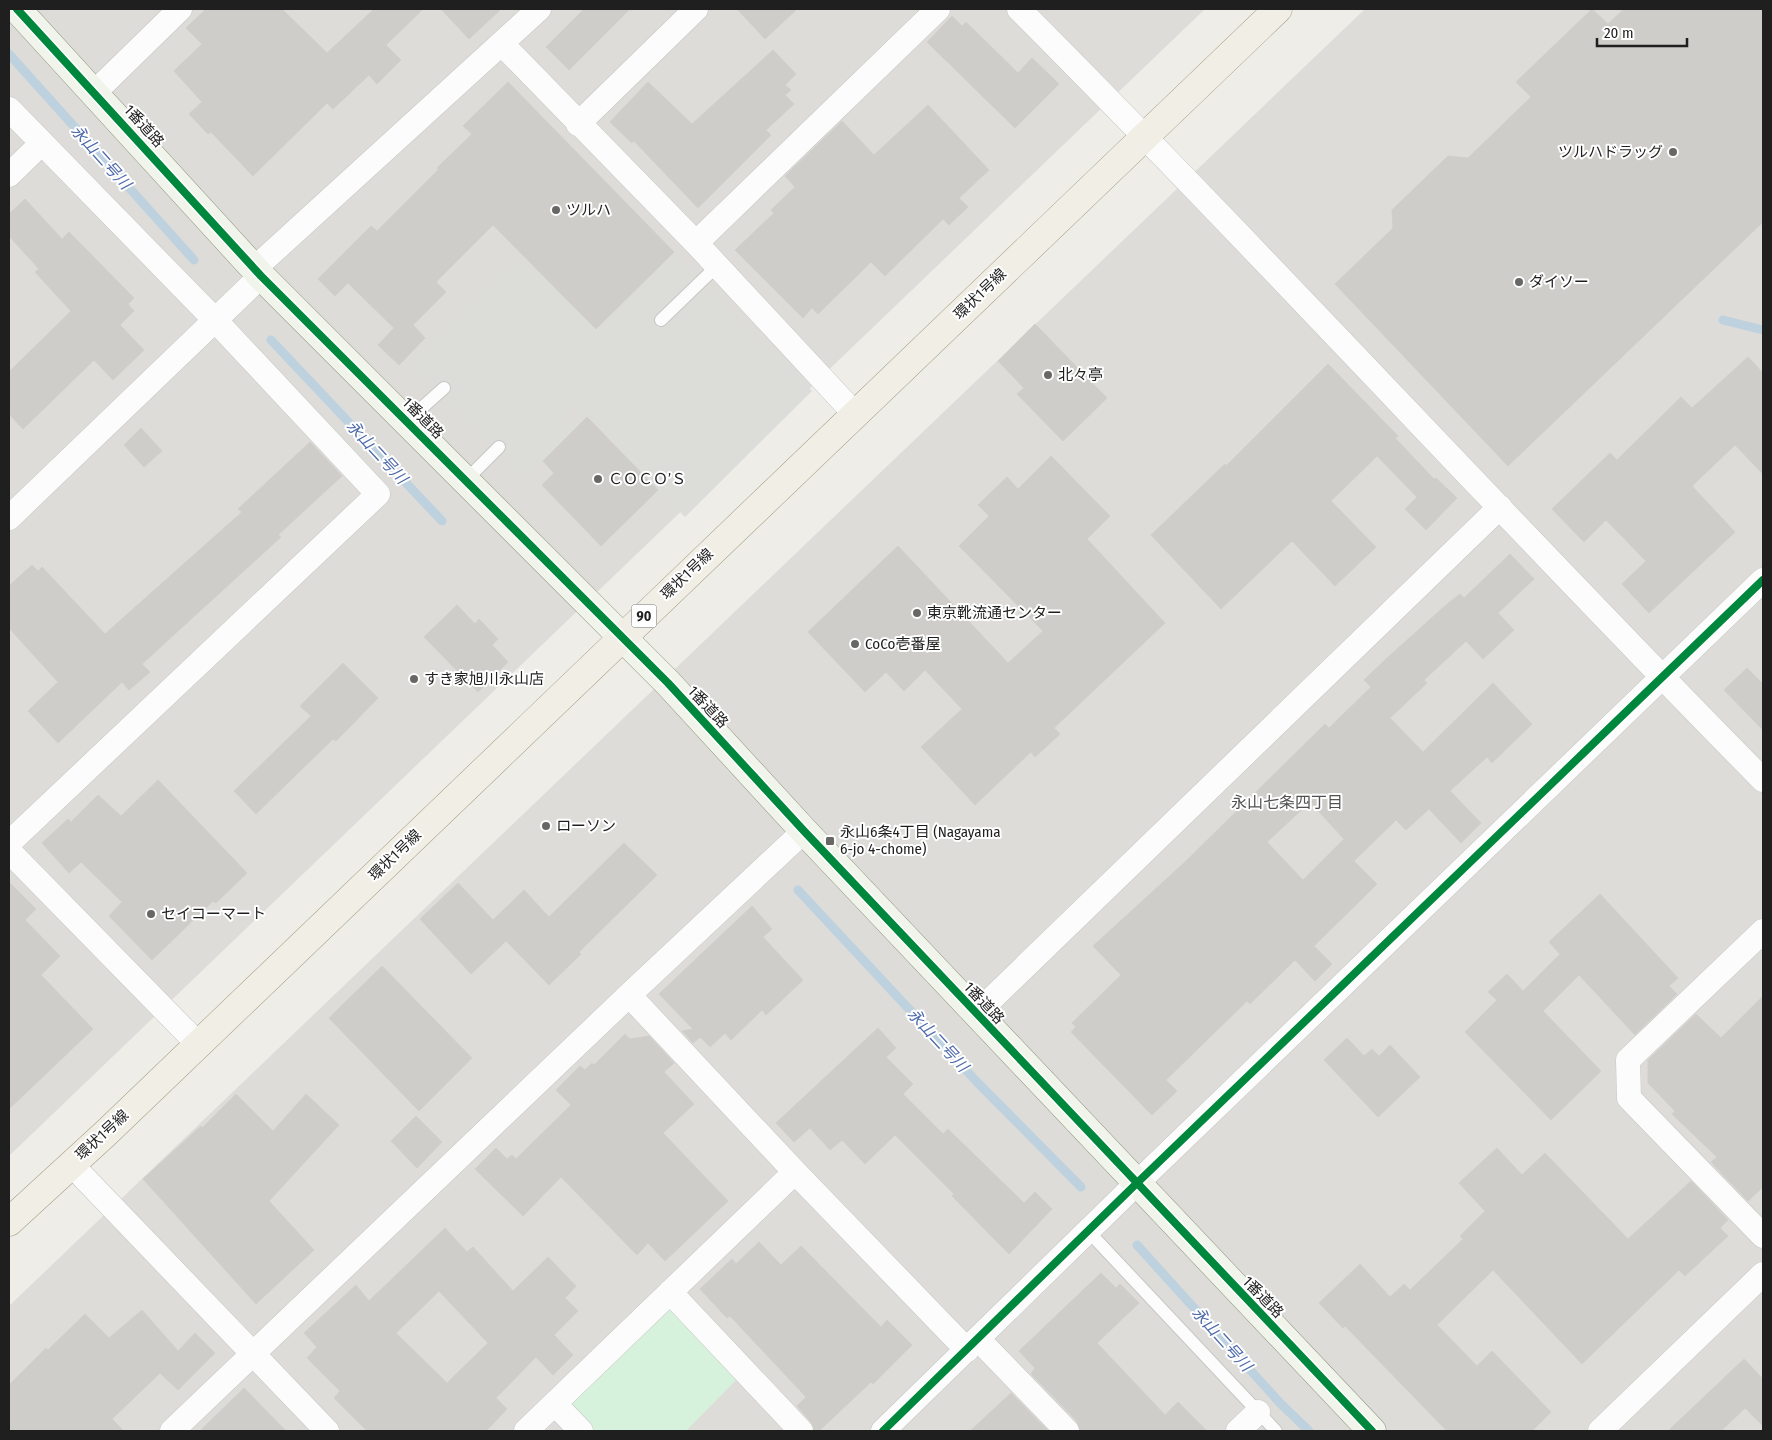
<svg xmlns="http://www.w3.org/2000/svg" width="1772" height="1440" font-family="'Fira Sans Condensed','Noto Sans JP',sans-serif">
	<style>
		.residential { fill: #dddcd9 }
		.park { fill: #d7f2dc }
		.parking { fill: #dcdcd9 }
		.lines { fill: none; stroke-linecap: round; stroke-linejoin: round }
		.stream { stroke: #bdd1df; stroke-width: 9 }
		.building { fill: #cfcdc9; stroke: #d1cfca; fill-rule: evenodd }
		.lane-casing { stroke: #c6c6c4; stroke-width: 14 }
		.street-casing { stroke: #c6c6c4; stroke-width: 25 }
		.secondary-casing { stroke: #919780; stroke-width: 29 }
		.primary-casing { stroke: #a49f85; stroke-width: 29 }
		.lane { stroke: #fcfcfc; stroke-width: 12 }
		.street { stroke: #fcfcfc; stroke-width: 24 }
		.secondary { stroke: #f1f4eb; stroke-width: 28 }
		.primary { stroke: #f1eee5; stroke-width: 28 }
		.cycleway-casing { stroke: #fff; stroke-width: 11 }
		.cycleway { stroke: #00873e; stroke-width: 8 }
		.poi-dot { fill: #676765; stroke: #fff; stroke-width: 2 }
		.labels { text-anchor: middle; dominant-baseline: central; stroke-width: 4; stroke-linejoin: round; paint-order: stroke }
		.shield { fill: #fff; stroke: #626262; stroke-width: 1 }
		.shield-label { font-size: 14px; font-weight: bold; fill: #1f1f1f }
		.street-label { font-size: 15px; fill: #1f1f1f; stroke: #fff }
		.poi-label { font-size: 15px; fill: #1f1f1f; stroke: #fff; text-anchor: start }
		.water-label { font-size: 16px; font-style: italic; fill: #4f6bac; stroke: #fff }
		.neighbourhood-label { font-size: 16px; fill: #525252; stroke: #fff }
	</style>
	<rect width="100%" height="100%" fill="#eeede8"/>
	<!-- residential -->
	<path class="residential" d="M 9,9 L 1205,9 L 9,1156 Z
		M 1365,9 L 1763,9 L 1763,1431 L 9,1431 L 9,1306 Z"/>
	<!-- park -->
	<path class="park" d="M 670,1292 L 745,1371 L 686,1431 L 581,1431 L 555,1404 Z"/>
	<!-- parking -->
	<path class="parking" d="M 674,252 L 812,391 L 685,517 L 576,406 L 566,416 L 577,428 L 526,478 L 413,363 L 523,255 L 596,329 Z"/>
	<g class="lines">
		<!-- stream -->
		<path class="stream" d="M 9,54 L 194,260
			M 1723,320 L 1763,330
			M 271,340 L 442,521
			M 798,890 L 977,1082 L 1081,1187
			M 1137,1245 L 1280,1403 L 1309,1431"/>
	</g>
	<!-- building -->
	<path class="building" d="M 206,9 L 282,9 L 327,53 L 374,9 L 423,9 L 386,45 L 401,60 L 377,84 L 369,75 L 333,109 L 327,103 L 253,176 L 211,132 L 208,134 L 189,114 L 202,102 L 174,71 L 202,44 L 186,28 Z
		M 441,9 L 501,9 L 469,39 Z
		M 584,9 L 630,9 L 569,70 L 546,47 Z
		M 737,9 L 797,9 L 765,39 Z
		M 1592,9 L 1608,24 L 1624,9 L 1763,9 L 1763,222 L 1508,466 L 1335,284 L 1393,228 L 1392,210 L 1448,156 L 1468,158 L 1531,97 L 1516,82 Z
		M 952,16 L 962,26 L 966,22 L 1018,73 L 1032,58 L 1059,84 L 1015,128 L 927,42 Z
		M 773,50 L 796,74 L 785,85 L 791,90 L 785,95 L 794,104 L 766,130 L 771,135 L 698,208 L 634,141 L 632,143 L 610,122 L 648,82 L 692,124 Z
		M 508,82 L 674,252 L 596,329 L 493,225 L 436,282 L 446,292 L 413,325 L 425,338 L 399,365 L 378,345 L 394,328 L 348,283 L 335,296 L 318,279 L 371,226 L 377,231 L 439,169 L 437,168 L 472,134 L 463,126 Z
		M 928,105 L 989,170 L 959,198 L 968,207 L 949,225 L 943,219 L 885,276 L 871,262 L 818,314 L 812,308 L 803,318 L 735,250 L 774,213 L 771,210 L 795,187 L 785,176 L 842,121 L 874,155 Z
		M 25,199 L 62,239 L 69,232 L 134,298 L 128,304 L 134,311 L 120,325 L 144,350 L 113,380 L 94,360 L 23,429 L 9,414 L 9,372 L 71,311 L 35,272 L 39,269 L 9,236 L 9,214 Z
		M 1035,324 L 1107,398 L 1063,441 L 1017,394 L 1024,388 L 998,361 Z
		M 1748,357 L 1763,373 L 1763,474 L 1735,445 L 1692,486 L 1735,532 L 1649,613 L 1622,584 L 1646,561 L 1606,520 L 1584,542 L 1552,509 L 1610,453 L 1617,460 L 1681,397 L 1692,408 Z
		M 1328,364 L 1398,436 L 1395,438 L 1434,479 L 1436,478 L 1457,498 L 1426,530 L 1405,509 L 1417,497 L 1377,456 L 1331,501 L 1376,547 L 1335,586 L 1292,541 L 1221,609 L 1151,535 L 1225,464 L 1226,466 Z
		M 587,417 L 658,490 L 601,546 L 542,485 L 554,473 L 543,461 Z
		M 141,428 L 162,451 L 144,467 L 124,445 Z
		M 310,442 L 342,476 L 278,535 L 281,537 L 142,664 L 150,672 L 129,690 L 122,682 L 58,743 L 28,711 L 58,682 L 9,628 L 9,586 L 32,565 L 38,571 L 42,567 L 105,634 L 242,512 L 238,509 Z
		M 1051,456 L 1110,516 L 1087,539 L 1165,623 L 1054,728 L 1060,734 L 1035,757 L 1031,752 L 975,805 L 921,747 L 962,709 L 925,670 L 904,691 L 886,672 L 865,692 L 808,632 L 898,546 L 1008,663 L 1043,631 L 959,546 L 989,516 L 978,505 L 1007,477 L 1018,489 Z
		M 1510,554 L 1534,579 L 1498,613 L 1514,630 L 1483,659 L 1466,641 L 1424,680 L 1427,683 L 1390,718 L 1423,752 L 1493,683 L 1532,724 L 1492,763 L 1487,757 L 1450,791 L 1481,823 L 1461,843 L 1429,809 L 1406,830 L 1396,820 L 1354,861 L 1377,884 L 1314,946 L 1332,964 L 1315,981 L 1295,960 L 1250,1004 L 1247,1001 L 1166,1080 L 1177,1091 L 1152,1115 L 1071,1032 L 1076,1027 L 1072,1023 L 1121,975 L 1093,946 L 1185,862 L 1325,724 L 1329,728 L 1371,687 L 1364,680 L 1386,659 L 1446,605 L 1460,594 L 1464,598 ZM 1310,802 L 1344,839 L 1303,880 L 1267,842 Z
		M 457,605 L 475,624 L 479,619 L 498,639 L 492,645 L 508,662 L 478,692 L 424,637 Z
		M 343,663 L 378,698 L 336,741 L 333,739 L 256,814 L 234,791 L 311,716 L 300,706 Z
		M 1747,668 L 1763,684 L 1763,730 L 1724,690 Z
		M 158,780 L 247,873 L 216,903 L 213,901 L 152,960 L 109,916 L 122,902 L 81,862 L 69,873 L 42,843 L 68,819 L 71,822 L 98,795 L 121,816 Z
		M 624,843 L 657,875 L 579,952 L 581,954 L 549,985 L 506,941 L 471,974 L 420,919 L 458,883 L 493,920 L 524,890 L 549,917 Z
		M 9,882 L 36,909 L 25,920 L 60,956 L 41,975 L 93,1029 L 9,1109 Z
		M 1600,894 L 1678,978 L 1669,986 L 1677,994 L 1635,1035 L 1579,975 L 1543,1011 L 1601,1071 L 1551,1120 L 1465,1032 L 1497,1000 L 1488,992 L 1507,974 L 1523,991 L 1560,954 L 1549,942 Z
		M 752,906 L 772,929 L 763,937 L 803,980 L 766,1015 L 762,1010 L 731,1040 L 725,1033 L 710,1047 L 700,1037 L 693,1043 L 682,1031 L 693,1029 L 659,994 Z
		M 382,966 L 472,1058 L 419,1111 L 329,1018 Z
		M 1763,996 L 1763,1187 L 1748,1201 L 1711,1162 L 1717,1157 L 1672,1114 L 1675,1111 L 1648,1083 L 1648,1060 L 1696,1014 L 1721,1038 Z
		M 878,1028 L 896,1048 L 886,1057 L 913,1084 L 903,1094 L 943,1134 L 948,1129 L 1024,1203 L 1035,1192 L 1052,1209 L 1009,1254 L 952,1196 L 954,1194 L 895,1135 L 865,1164 L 842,1140 L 830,1150 L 810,1128 L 794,1142 L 776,1123 Z
		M 625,1034 L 630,1039 L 649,1036 L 674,1063 L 664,1072 L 694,1104 L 663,1133 L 728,1201 L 665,1261 L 648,1243 L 637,1255 L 561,1177 L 523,1216 L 475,1169 L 496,1148 L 507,1159 L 512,1155 L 516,1159 L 571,1105 L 556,1090 L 580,1066 L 585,1070 L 592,1063 L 594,1065 Z
		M 1347,1038 L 1364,1056 L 1372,1049 L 1379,1056 L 1390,1045 L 1420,1077 L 1378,1117 L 1324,1060 Z
		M 236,1094 L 273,1131 L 306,1094 L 339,1125 L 269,1201 L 314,1250 L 256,1304 L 143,1179 L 201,1126 L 202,1128 Z
		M 416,1116 L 442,1142 L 417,1168 L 391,1141 Z
		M 1497,1148 L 1522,1175 L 1545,1153 L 1628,1239 L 1691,1181 L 1728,1220 L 1720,1228 L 1728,1236 L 1685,1276 L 1679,1270 L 1582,1364 L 1493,1270 L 1437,1325 L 1477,1366 L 1492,1351 L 1551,1412 L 1532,1431 L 1447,1431 L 1345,1326 L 1343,1328 L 1319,1303 L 1360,1264 L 1390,1297 L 1404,1284 L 1410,1290 L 1463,1239 L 1460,1236 L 1485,1211 L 1459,1183 Z
		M 445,1228 L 467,1252 L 473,1247 L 513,1291 L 548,1257 L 576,1286 L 565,1298 L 578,1311 L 554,1335 L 573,1355 L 553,1375 L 536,1357 L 496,1398 L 507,1409 L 486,1431 L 367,1431 L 334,1398 L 340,1391 L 307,1358 L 317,1347 L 304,1333 L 356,1285 L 369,1301 ZM 439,1291 L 488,1343 L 447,1383 L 396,1333 Z
		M 759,1242 L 781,1265 L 801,1246 L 881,1327 L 887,1320 L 912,1345 L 873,1384 L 871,1382 L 819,1431 L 814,1431 L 811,1422 L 797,1406 L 806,1397 L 730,1316 L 727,1318 L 700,1289 L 732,1259 L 736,1264 Z
		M 1101,1273 L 1116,1288 L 1120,1284 L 1139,1303 L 1097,1343 L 1165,1415 L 1178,1402 L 1207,1431 L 1080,1431 L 1077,1421 L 1031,1374 L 1035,1368 L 1019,1351 Z
		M 142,1310 L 178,1351 L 195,1333 L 215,1353 L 178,1390 L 160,1373 L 112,1419 L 124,1431 L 9,1431 L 9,1385 L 46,1348 L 48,1350 L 85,1314 L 109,1338 Z
		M 1744,1359 L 1763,1379 L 1763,1426 L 1745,1408 L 1721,1431 L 1668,1431 Z
		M 244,1388 L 286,1431 L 200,1431 Z
		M 1011,1393 L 1048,1431 L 970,1431 Z"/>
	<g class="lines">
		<defs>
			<path id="lane" d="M 661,320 L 717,266
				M 407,421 L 444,388
				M 466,480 L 499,447
				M 1088,1231 L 1276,1431"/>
			<path id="street" d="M 1019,9 C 1271,262 1512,526 1763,780
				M 502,44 L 696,243 L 855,414
				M 95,92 L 180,9
				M 9,109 L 215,320 L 378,494 L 9,843
				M 578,124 L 696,9
				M 9,175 L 42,143
				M 696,243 L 938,9
				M 254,269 L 539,9
				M 9,518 L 261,276
				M 9,851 L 198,1044
				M 1763,931 L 1628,1060 L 1629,1098 L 1763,1236
				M 629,995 L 795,1172 L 967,1350
				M 976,1014 L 1500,507
				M 71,1164 L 327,1431
				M 670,1292 L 801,1431
				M 978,1339 L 1067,1431
				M 555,1404 L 581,1431
				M 172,1431 L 629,995 L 804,831
				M 526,1431 L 795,1172
				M 883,1431 L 1136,1184 L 1763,580
				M 1238,1431 L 1258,1412
				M 1600,1431 L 1763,1274"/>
			<path id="secondary" d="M 17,9 L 261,276 L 668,683 L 804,831 L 1372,1431"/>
			<path id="primary" d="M 9,1222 L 106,1133 L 1278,9"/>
		</defs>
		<!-- lane casing -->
		<use href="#lane" class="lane-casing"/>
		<!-- street casing -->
		<use href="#street" class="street-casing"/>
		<!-- secondary casing -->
		<use href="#secondary" class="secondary-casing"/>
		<!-- primary casing -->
		<use href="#primary" class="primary-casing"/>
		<!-- lane -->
		<use href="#lane" class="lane"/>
		<!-- street -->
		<use href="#street" class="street"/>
		<!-- secondary -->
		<use href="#secondary" class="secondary"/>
		<!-- primary -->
		<use href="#primary" class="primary"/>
		<defs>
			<path id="cycleway" d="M 17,9 L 261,276 L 668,683 L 804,831 L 1372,1431
				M 883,1431 L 1136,1184 L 1763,580"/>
		</defs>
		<!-- cycleway casing -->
		<use href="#cycleway" class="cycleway-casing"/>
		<!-- cycleway -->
		<use href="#cycleway" class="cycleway"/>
	</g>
	<!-- markers -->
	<g class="poi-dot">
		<circle cx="1673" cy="152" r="5"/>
		<circle cx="556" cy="210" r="5"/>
		<circle cx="1519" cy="282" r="5"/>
		<circle cx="1048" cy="375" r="5"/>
		<circle cx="598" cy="479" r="5"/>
		<circle cx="917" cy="613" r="5"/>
		<circle cx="855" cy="644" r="5"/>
		<circle cx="414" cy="679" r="5"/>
		<circle cx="546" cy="826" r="5"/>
		<rect x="825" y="836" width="10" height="10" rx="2.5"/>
		<circle cx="151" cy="914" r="5"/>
	</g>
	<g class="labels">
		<!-- shield labels -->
		<rect class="shield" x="631.5" y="604.5" width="25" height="23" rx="4"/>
		<g class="shield-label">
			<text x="644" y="616">90</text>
		</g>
		<!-- street labels -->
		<g class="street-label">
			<text transform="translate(144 126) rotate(48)">1番道路</text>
			<text transform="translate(980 294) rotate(-44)">環状1号線</text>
			<text transform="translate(423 418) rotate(45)">1番道路</text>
			<text transform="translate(687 574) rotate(-44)">環状1号線</text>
			<text transform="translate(708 707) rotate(47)">1番道路</text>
			<text transform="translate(395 855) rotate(-44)">環状1号線</text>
			<text transform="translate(984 1003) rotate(47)">1番道路</text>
			<text transform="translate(102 1135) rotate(-43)">環状1号線</text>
			<text transform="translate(1263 1297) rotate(46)">1番道路</text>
		</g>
		<!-- poi labels -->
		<g class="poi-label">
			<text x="1663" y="152" text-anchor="end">ツルハドラッグ</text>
			<text x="566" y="210">ツルハ</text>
			<text x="1529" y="282">ダイソー</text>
			<text x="1058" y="375">北々亭</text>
			<text x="608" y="479">ＣＯＣＯ’Ｓ</text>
			<text x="927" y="613">東京靴流通センター</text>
			<text x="865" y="644">CoCo壱番屋</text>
			<text x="424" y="679">すき家旭川永山店</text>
			<text x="556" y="826">ローソン</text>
			<text x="840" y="832">永山6条4丁目 (Nagayama<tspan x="840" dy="17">6-jo 4-chome)</tspan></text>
			<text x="161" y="914">セイコーマート</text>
		</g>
		<!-- water labels -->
		<g class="water-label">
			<text transform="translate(101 157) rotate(48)">永山二号川</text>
			<text transform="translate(377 452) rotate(47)">永山二号川</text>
			<text transform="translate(938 1040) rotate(47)">永山二号川</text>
			<text transform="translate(1222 1339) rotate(48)">永山二号川</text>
		</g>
		<!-- neighbourhood labels -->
		<g class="neighbourhood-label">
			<text x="1287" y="802">永山七条四丁目</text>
		</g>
	</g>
	<!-- border -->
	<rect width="1772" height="1440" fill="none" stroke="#1f1f1f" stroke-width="20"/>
	<!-- scale -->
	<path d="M1597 38v8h90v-8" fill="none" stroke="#1f1f1f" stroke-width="2.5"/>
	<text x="1604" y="38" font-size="15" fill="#1f1f1f" stroke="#ffffff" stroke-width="4" paint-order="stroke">20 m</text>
</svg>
